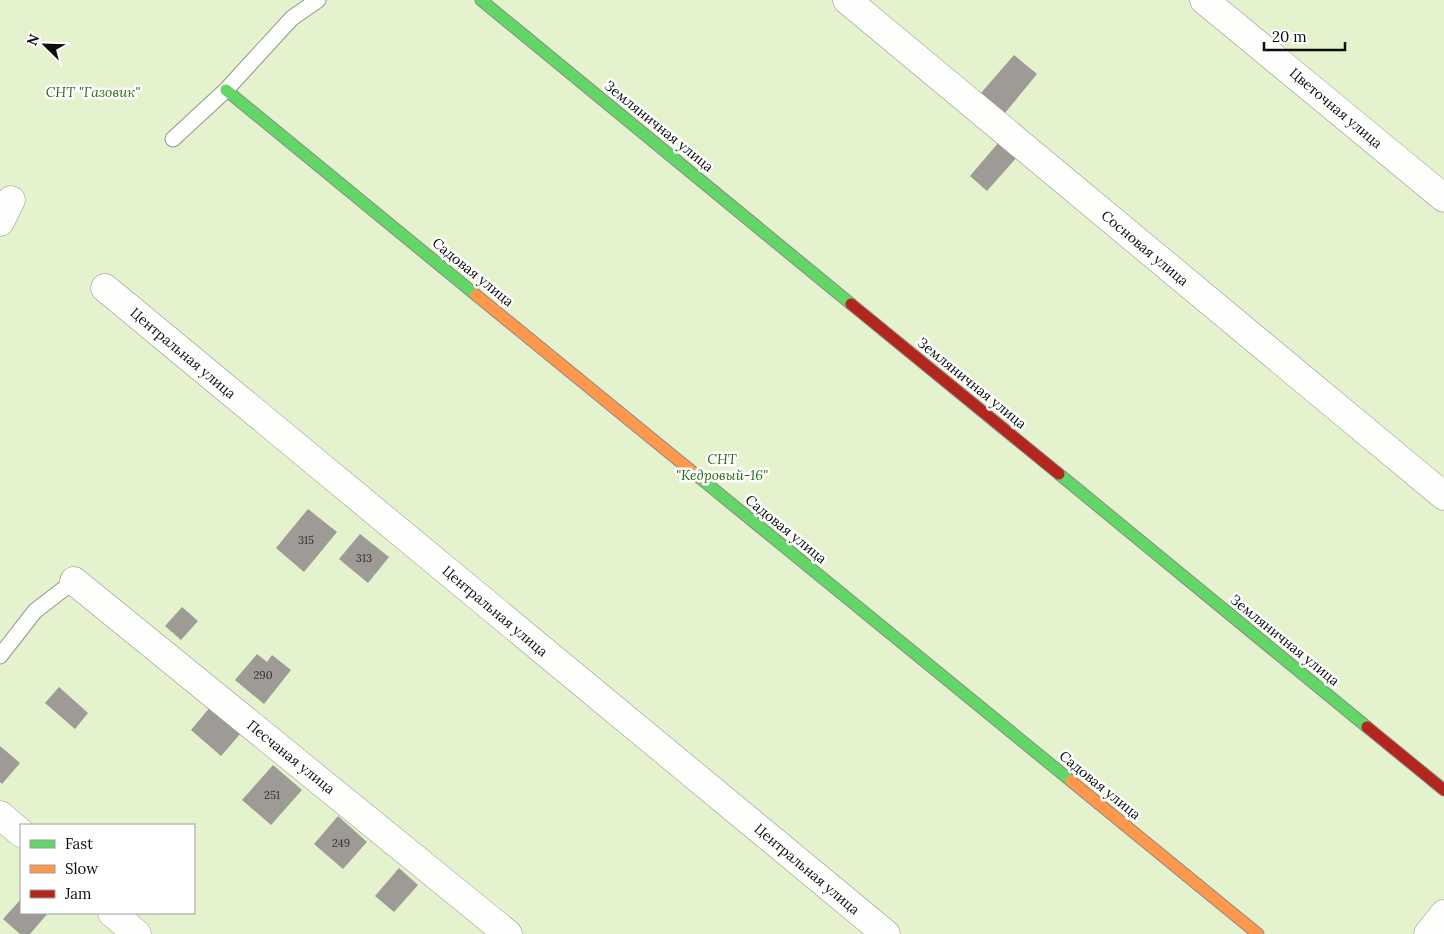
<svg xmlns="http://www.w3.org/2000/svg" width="1444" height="934" font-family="Lora,serif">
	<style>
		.green { fill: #e4f2ce; fill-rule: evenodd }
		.building { fill: #9e9a96 }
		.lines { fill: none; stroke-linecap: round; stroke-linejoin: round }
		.lane-casing { stroke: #94938f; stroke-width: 17 }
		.street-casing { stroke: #94938f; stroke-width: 29 }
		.fast-casing { stroke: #8b8986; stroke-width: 13 }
		.slow-casing { stroke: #8b8986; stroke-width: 13 }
		.jam-casing { stroke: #8b8986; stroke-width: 13 }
		.lane { stroke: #fefefd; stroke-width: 15 }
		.street { stroke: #fefefd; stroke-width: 28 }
		.fast { stroke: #63d668; stroke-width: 11 }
		.slow { stroke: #ff974d; stroke-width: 11 }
		.jam { stroke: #b3261e; stroke-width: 11 }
		.labels { text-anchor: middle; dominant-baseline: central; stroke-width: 5; stroke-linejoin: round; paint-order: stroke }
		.number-label { font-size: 11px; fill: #31302f }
		.park-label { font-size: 14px; font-style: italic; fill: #2a6b17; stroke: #fff }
		.street-label { font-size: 14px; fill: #0d0d0d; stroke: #fff }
	</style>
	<rect width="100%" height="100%" fill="#fbf8f0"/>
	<!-- green -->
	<path class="green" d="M 0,0 L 1444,0 L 1444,934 L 0,934 ZM 21,825 L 194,825 L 194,913 L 21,913 Z"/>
	<!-- building -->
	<path class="building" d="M 1014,55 L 1037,74 L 1005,113 L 981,93 Z
		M 999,142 L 1017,157 L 987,191 L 970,176 Z
		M 308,509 L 337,532 L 304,572 L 276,548 Z
		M 360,534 L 389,557 L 368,583 L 339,559 Z
		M 182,607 L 198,621 L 181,640 L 165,626 Z
		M 257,654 L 267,662 L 272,655 L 291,670 L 264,704 L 235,680 Z
		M 59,687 L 88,713 L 75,729 L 45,703 Z
		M 211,706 L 241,733 L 221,756 L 191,730 Z
		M 0,746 L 20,763 L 2,784 L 0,782 Z
		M 273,765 L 302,790 L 271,825 L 242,800 Z
		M 338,816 L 367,842 L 343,869 L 314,844 Z
		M 399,868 L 418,885 L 394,912 L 375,896 Z
		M 21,899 L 21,913 L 48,913 L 30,934 L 20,934 L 3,919 Z"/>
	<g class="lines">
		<defs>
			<path id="lane" d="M 173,139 L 226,90 L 292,18 L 318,0
				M 0,656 L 35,611 L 74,581"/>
			<path id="street" d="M 847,0 L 1444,496
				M 1204,0 L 1444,198
				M 0,222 L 11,200
				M 105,288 L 886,934
				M 74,581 L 508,934
				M 0,815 L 21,833
				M 112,913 L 137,934
				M 1428,934 L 1444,914"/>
			<path id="fast" d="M 481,0 L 851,304
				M 226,90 L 476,295
				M 1059,474 L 1367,727
				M 700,478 L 1071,781"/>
			<path id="slow" d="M 476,295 L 700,478
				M 1071,781 L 1258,934"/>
			<path id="jam" d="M 851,304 L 1059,474
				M 1367,727 L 1444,790"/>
		</defs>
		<!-- lane casing -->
		<use href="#lane" class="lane-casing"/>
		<!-- street casing -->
		<use href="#street" class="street-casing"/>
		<!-- fast casing -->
		<use href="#fast" class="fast-casing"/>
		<!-- slow casing -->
		<use href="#slow" class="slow-casing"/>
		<!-- jam casing -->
		<use href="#jam" class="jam-casing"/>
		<!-- lane -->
		<use href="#lane" class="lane"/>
		<!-- street -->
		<use href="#street" class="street"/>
		<!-- fast -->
		<use href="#fast" class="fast"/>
		<!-- slow -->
		<use href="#slow" class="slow"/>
		<!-- jam -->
		<use href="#jam" class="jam"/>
	</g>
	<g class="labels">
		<!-- number labels -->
		<g class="number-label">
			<text x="306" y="540">315</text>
			<text x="364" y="558">313</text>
			<text x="263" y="675">290</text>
			<text x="272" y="795">251</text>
			<text x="341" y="843">249</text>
		</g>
		<!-- park labels -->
		<g class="park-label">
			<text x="93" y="92">СНТ "Газовик"</text>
			<text x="722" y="459">СНТ<tspan x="722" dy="16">"Кедровый-16"</tspan></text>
		</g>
		<!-- street labels -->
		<g class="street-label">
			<text transform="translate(1336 108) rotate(40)">Цветочная улица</text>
			<text transform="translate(659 126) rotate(39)">Земляничная улица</text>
			<text transform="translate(1145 248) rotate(40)">Сосновая улица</text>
			<text transform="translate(473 272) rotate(39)">Садовая улица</text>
			<text transform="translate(183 353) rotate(40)">Центральная улица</text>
			<text transform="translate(972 383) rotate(39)">Земляничная улица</text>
			<text transform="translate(786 529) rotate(39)">Садовая улица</text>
			<text transform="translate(495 611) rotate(40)">Центральная улица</text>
			<text transform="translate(1285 640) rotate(39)">Земляничная улица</text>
			<text transform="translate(291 757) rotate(39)">Песчаная улица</text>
			<text transform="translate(1100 785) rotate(39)">Садовая улица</text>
			<text transform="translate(807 869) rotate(40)">Центральная улица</text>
		</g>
	</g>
	<!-- legend -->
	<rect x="20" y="824" width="175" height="90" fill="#ffffff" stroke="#9e9e9e"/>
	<rect x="30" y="840" width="25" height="8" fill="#63d668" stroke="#9e9e9e"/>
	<text x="65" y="849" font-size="15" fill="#0d0d0d">Fast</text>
	<rect x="30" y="865" width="25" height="8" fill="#ff974d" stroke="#9e9e9e"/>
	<text x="65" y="874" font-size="15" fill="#0d0d0d">Slow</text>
	<rect x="30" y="890" width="25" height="8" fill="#b3261e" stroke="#9e9e9e"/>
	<text x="65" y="899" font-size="15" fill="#0d0d0d">Jam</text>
	<!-- north arrow -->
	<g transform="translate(45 45) rotate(293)" stroke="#ffffff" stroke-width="4" paint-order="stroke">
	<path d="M0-4L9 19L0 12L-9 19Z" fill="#0d0d0d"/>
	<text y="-8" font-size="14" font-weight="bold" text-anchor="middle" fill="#0d0d0d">N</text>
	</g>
	<!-- scale -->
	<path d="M1264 42v8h81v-8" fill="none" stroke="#0d0d0d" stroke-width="2.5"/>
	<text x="1272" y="42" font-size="15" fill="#0d0d0d" stroke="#ffffff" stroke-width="4" paint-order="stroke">20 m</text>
</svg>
